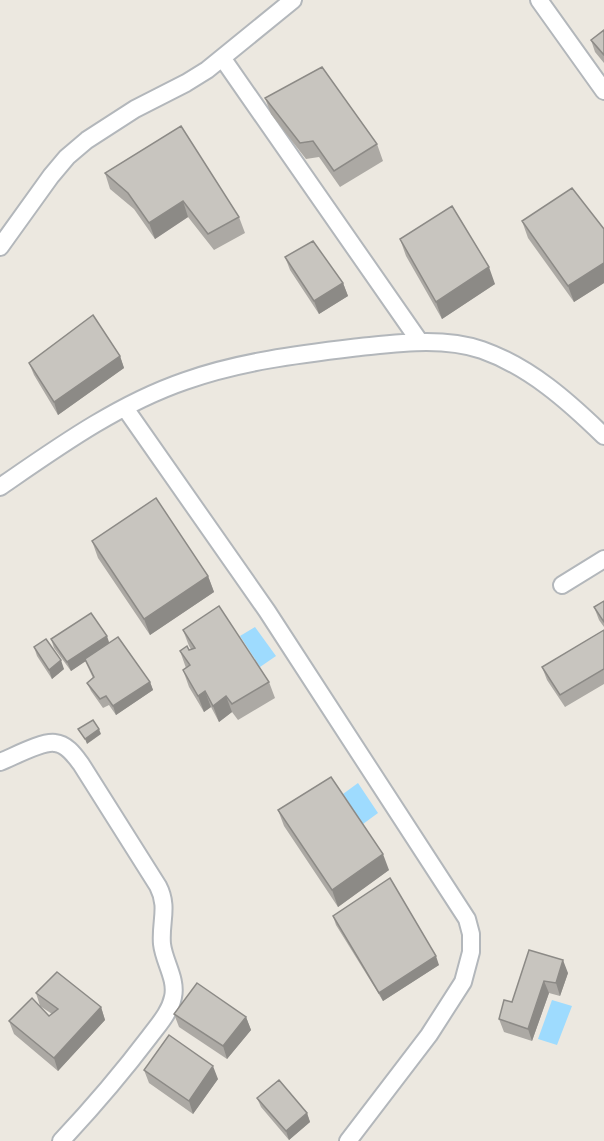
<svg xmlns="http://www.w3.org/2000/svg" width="604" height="1141" font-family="Helvetica,sans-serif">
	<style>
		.water { fill: #9edbfe }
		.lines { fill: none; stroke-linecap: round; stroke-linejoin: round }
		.minor-casing { stroke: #b3b7bb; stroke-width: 20 }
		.minor { stroke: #fff; stroke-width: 16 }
		.wall { fill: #aca9a4 }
		.shaded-wall { fill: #8c8a86 }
		.building { fill: #c8c5bf; stroke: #8c8a86; stroke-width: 1.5 }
	</style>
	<rect width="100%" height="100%" fill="#ece8e0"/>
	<!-- water -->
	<path class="water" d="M 255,627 L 276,656 L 260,667 L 240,636 Z
		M 358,783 L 378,813 L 363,824 L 343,794 Z
		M 552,1000 L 572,1006 L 557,1045 L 538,1039 Z"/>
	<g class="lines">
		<defs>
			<path id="minor" d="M 539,0 L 604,91
				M 223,59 L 420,342
				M 0,247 L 51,176 L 67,157 L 87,140 L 135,109 L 186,83 L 207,70 L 293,0
				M 125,408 L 267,611 L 467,919 L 471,934 L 471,952 L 463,982 L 429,1035 L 348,1141
				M 0,487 C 58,447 118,404 185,381 C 241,361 302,354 360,347 C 400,343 443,337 482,350 C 530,367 568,401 604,436
				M 562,585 L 604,559
				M 0,762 C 13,757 42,741 55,743 C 67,744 75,756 81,764 L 158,886 C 169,907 160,922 162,944 C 164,962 177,979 173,997 C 170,1012 159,1024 150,1036 C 122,1073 92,1108 61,1141"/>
		</defs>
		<!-- minor casing -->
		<use href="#minor" class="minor-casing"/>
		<!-- minor -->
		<use href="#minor" class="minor"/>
	</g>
	<!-- wall -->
	<path class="wall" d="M 604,30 L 604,63 L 595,52 L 591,40 Z
		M 265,98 L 377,144 L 383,161 L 340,187 L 319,157 L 306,159 L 271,114 Z
		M 105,173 L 239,217 L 245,233 L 214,250 L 188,217 L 155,239 L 134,209 L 110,189 Z
		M 522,221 L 604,229 L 604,283 L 574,302 L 528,238 Z
		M 400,239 L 495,284 L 442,319 L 406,256 Z
		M 285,257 L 343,283 L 348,296 L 319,314 L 290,270 Z
		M 120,356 L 124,368 L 58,415 L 34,375 L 29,363 Z
		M 92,541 L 208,576 L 214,592 L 150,635 L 98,558 Z
		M 604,601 L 604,627 L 599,620 L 594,607 Z
		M 183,630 L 269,682 L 275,698 L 238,720 L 232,712 L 219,722 L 211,707 L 204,712 L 189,687 L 183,670 L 186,668 L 180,651 L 191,649 L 189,646 Z
		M 604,630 L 604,684 L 565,707 L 547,680 L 542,667 Z
		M 51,639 L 109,643 L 150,682 L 153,690 L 116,715 L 109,705 L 103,708 L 91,691 L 87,683 L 93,678 L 85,661 L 71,671 L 54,648 Z
		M 34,647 L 64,669 L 52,679 L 37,656 Z
		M 278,810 L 389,870 L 338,907 L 284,826 Z
		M 333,916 L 439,965 L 383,1001 L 336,925 Z
		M 529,950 L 568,973 L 560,996 L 549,993 L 532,1041 L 504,1032 L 499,1019 L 512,1002 Z
		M 36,993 L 101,1007 L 105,1020 L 58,1071 L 14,1034 L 9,1021 L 49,1016 L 52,1014 L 40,1006 Z
		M 174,1014 L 246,1017 L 251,1030 L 227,1059 L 179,1027 Z
		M 144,1070 L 218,1079 L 193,1114 L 149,1083 Z
		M 257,1098 L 307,1113 L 310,1122 L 289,1140 L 261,1107 Z"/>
	<!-- shaded-wall -->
	<path class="shaded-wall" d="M 183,201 L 188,217 L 155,239 L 149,223 Z
		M 604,263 L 604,283 L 574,302 L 568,286 Z
		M 489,267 L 495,284 L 442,319 L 436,302 Z
		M 343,283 L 348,296 L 319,314 L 314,301 Z
		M 120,356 L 124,368 L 58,415 L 54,402 Z
		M 208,576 L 214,592 L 150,635 L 144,619 Z
		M 107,636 L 110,645 L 71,671 L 67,662 Z
		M 61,660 L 64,669 L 52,679 L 49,670 Z
		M 150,682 L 153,690 L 116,715 L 113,706 Z
		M 205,691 L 211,707 L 204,712 L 198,696 Z
		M 226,696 L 232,712 L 219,722 L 213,706 Z
		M 99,729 L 101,734 L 87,744 L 85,739 Z
		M 383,854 L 389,870 L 338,907 L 332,890 Z
		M 436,956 L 439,965 L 383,1001 L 379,993 Z
		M 563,960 L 568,973 L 560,996 L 556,983 Z
		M 544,981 L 549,993 L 532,1041 L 528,1029 Z
		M 101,1007 L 105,1020 L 58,1071 L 54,1058 Z
		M 246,1017 L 251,1030 L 227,1059 L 223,1046 Z
		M 213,1066 L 218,1079 L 193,1114 L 189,1101 Z
		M 307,1113 L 310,1122 L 289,1140 L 286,1131 Z"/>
	<!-- building -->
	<path class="building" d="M 604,30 L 604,55 L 591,40 Z
		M 322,67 L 377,144 L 334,171 L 313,141 L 300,143 L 265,98 Z
		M 181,126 L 239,217 L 208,234 L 183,201 L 149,223 L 128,193 L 105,173 Z
		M 572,188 L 604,229 L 604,263 L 568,286 L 522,221 Z
		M 452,206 L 489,267 L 436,302 L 400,239 Z
		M 313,241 L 343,283 L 314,301 L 285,257 Z
		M 93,315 L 120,356 L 54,402 L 29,363 Z
		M 156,498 L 208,576 L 144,619 L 92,541 Z
		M 604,601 L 604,622 L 594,607 Z
		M 219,606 L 269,682 L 232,704 L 226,696 L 213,706 L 205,691 L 198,696 L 183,670 L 190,665 L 180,651 L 187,646 L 189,650 L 195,648 L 183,630 Z
		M 91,613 L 107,636 L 67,662 L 51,639 Z
		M 604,630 L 604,669 L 560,695 L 542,667 Z
		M 118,637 L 150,682 L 113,706 L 106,696 L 100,699 L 87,683 L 94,677 L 85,659 Z
		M 46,639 L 61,660 L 49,670 L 34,647 Z
		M 93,720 L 99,729 L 85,739 L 78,729 Z
		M 331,777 L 383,854 L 332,890 L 278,810 Z
		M 390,878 L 436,956 L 379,993 L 333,916 Z
		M 529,950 L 563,960 L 556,983 L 544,981 L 528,1029 L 499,1019 L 504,1000 L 512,1002 Z
		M 57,972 L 101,1007 L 54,1058 L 9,1021 L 32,998 L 49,1016 L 58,1009 L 36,993 Z
		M 197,983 L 246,1017 L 223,1046 L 174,1014 Z
		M 169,1035 L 213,1066 L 189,1101 L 144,1070 Z
		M 279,1080 L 307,1113 L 286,1131 L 257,1098 Z"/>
</svg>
